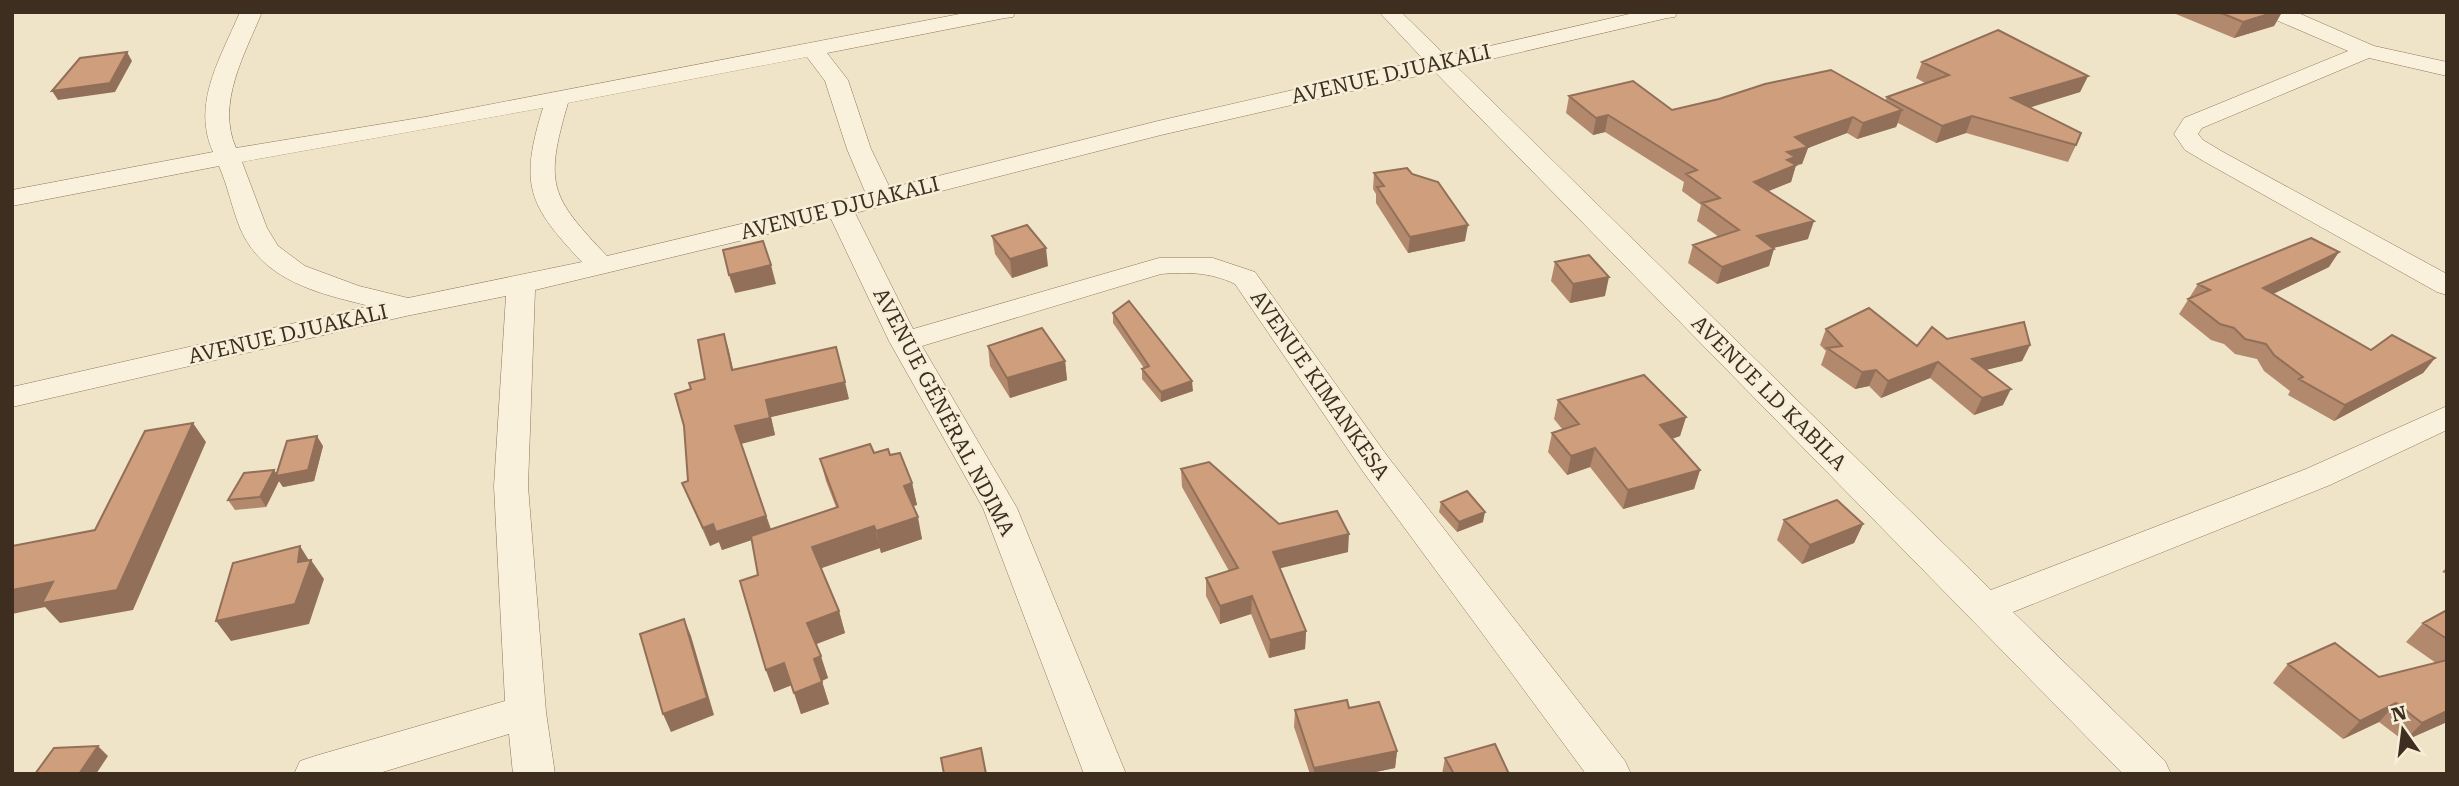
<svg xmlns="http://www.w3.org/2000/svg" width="2459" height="786" font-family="'Roboto Serif',serif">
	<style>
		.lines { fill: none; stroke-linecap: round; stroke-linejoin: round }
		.minor-casing { stroke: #8d765c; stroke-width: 1 }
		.minor { fill: #faf1dc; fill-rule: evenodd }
		.wall { fill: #b2896c }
		.shaded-wall { fill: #916f58 }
		.building { fill: #cf9f7d; stroke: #916f58; stroke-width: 2 }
		.labels { text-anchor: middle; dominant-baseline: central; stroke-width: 5; stroke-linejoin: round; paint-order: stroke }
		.street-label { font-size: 21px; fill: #3d2e20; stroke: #f7eed8 }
	</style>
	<rect width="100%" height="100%" fill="#f0e4c8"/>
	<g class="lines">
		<defs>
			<path id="minor" d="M 240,12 L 262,12 C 245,54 216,103 236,148 L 425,117 L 970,12 L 1015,12 L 1013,17 L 1005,18 L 827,53 L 848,80 L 871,149 L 890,188 L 1158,121 L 1424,60 L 1379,12 L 1401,12 L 1446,56 L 1638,12 L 1677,12 L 1675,17 L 1667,18 L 1457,67 L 1991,590 L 2306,469 L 2447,406 L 2447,430 L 2330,485 L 2013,612 L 2165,761 L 2171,774 L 2123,774 L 1435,72 L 1161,135 L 855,213 L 913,329 L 1159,258 L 1213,258 L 1255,272 L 1388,457 L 1625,761 L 1631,774 L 1586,774 L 1364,473 L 1235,284 C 1210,272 1188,272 1161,274 L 922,346 L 1017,508 L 1126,774 L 1084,774 L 983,508 L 889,341 L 831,219 L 535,290 L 528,486 L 546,712 L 555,774 L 513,774 L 509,734 L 376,774 L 294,774 L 300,761 L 315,756 L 505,701 L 494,486 L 506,296 L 406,316 L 12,407 L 12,387 L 370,306 C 320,294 262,281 240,228 C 232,208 228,187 219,166 L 12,206 L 12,190 L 213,152 C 191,104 221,57 240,12 ZM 807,57 L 825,81 L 847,149 L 866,194 L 607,256 C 550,196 544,185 568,103 ZM 543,108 C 519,185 528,205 582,262 L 408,298 L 359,286 L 305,266 L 278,246 L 267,228 L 242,162 Z
				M 2267,12 L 2296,12 L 2374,46 L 2447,62 L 2447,76 L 2369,58 L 2202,128 L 2198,134 L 2203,140 L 2223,152 L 2447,274 L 2447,295 L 2437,292 L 2205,162 L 2185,150 L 2174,134 L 2184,118 L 2348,51 L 2269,17 Z"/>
		</defs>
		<!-- minor casing -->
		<use href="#minor" class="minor-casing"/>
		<!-- minor -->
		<use href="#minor" class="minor"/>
	</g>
	<!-- wall -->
	<path class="wall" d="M 2171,12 L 2282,12 L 2274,26 L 2234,38 Z
		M 1922,62 L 2088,76 L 2080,92 L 2029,108 L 2076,145 L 2068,162 L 1966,133 L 1936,143 L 1898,123 L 1896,127 L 1857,139 L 1847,133 L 1808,148 L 1802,164 L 1796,165 L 1791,182 L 1768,191 L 1808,239 L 1773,248 L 1769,266 L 1717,284 L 1688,263 L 1693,245 L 1719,237 L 1697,221 L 1701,205 L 1682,191 L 1684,182 L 1605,132 L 1593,135 L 1566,113 L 1569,96 L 1672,110 L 1885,101 L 1887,97 L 1925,83 L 1916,78 Z
		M 1374,173 L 1465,241 L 1408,253 L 1376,203 L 1376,194 L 1373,189 Z
		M 992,236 L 1048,266 L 1012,278 L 995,254 Z
		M 1555,262 L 1605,296 L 1570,303 L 1551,281 Z
		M 2329,267 L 2273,294 L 2371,350 L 2435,358 L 2423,373 L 2334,421 L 2288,395 L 2290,391 L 2264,371 L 2257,359 L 2235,354 L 2224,344 L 2211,340 L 2179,314 L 2198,284 Z
		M 1113,313 L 1193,391 L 1161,402 L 1142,379 L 1142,369 L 1144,368 L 1113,323 Z
		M 1826,329 L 1917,346 L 1947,339 L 2030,345 L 2022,361 L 1986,370 L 2003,405 L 1974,415 L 1930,378 L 1881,398 L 1869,386 L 1855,389 L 1821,365 L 1826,351 L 1820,345 Z
		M 724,334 L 733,370 L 849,399 L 771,417 L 775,435 L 741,443 L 771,529 L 836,507 L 826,481 L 820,459 L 874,453 L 890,455 L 912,483 L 917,505 L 913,506 L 922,539 L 881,553 L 880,548 L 821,568 L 839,611 L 845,633 L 816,644 L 828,678 L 822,681 L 829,704 L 801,714 L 792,685 L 774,692 L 766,670 L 758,575 L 752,540 L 722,550 L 719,542 L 710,546 L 689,500 L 682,483 L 688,481 L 691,389 L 705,379 Z
		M 988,346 L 1065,361 L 1067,380 L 1010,398 L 990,366 Z
		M 1558,400 L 1686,417 L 1680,436 L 1672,439 L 1700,470 L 1694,489 L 1623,509 L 1590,467 L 1567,475 L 1548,452 L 1552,433 L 1563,430 L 1554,419 Z
		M 323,446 L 314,481 L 283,487 L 279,481 L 266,507 L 235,510 L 228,500 L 274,470 L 277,475 Z
		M 1181,469 L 1279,524 L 1348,552 L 1280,568 L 1306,631 L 1305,649 L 1269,658 L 1251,614 L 1220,624 L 1206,596 L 1206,578 L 1229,571 L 1182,487 Z
		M 1441,502 L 1483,522 L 1457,532 L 1439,512 Z
		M 1784,520 L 1863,524 L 1854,543 L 1802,564 L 1777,540 Z
		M 2447,567 L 2447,574 L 2442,572 Z
		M 2447,610 L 2447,722 L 2404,741 L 2379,722 L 2343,739 L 2273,683 L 2288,664 L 2379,677 L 2436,663 L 2406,642 L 2423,623 Z
		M 1349,708 L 1397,751 L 1395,768 L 1366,774 L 1310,774 L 1294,727 L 1295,710 Z
		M 1445,758 L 1509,774 L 1442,774 Z"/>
	<!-- shaded-wall -->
	<path class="shaded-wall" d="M 2275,12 L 2282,12 L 2274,26 L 2234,38 L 2243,22 Z
		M 127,52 L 132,61 L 115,92 L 58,100 L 52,91 Z
		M 2088,76 L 2080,92 L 2004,115 L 2011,98 Z
		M 1902,110 L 1896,127 L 1857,139 L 1863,123 Z
		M 1608,115 L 1605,132 L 1593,135 L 1596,118 Z
		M 1972,116 L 1966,133 L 1936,143 L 1942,126 Z
		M 1853,117 L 1847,133 L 1808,148 L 1802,164 L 1796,165 L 1791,182 L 1749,199 L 1754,182 L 1795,137 Z
		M 1814,221 L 1808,239 L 1751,254 L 1757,236 Z
		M 1468,225 L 1465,241 L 1408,253 L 1410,237 Z
		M 1046,248 L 1048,266 L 1012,278 L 1010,259 Z
		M 1774,249 L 1769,266 L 1717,284 L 1722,267 Z
		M 2339,252 L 2329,267 L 2254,303 L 2263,288 Z
		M 771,265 L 776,284 L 735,293 L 729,275 Z
		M 1609,277 L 1605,296 L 1570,303 L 1573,284 Z
		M 724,334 L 729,351 L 737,387 L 732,370 Z
		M 2030,345 L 2022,361 L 1965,375 L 1972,359 Z
		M 2435,358 L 2423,373 L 2334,421 L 2345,405 Z
		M 1065,361 L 1067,380 L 1010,398 L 1007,378 Z
		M 1938,362 L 1930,378 L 1881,398 L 1888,381 Z
		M 1876,370 L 1869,386 L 1855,389 L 1862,372 Z
		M 1192,381 L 1193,391 L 1161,402 L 1161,392 Z
		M 845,382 L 849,399 L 771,417 L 775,435 L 741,444 L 735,426 L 766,400 Z
		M 2011,389 L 2003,405 L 1974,415 L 1982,398 Z
		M 1686,417 L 1680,436 L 1655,444 L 1660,425 Z
		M 193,423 L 206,442 L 133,610 L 60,623 L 45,607 L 12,614 L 12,590 L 53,582 Z
		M 317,436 L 323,446 L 314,481 L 283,487 L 279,481 L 266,507 L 260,497 L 274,470 L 278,476 Z
		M 1595,448 L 1590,467 L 1567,475 L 1571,456 Z
		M 1700,470 L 1694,489 L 1623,509 L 1628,490 Z
		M 912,483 L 917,505 L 909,507 L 904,486 Z
		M 1485,512 L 1483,522 L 1457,532 L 1459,522 Z
		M 766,516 L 772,533 L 722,550 L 719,542 L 710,546 L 703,528 L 713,524 Z
		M 918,517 L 922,539 L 881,553 L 876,531 Z
		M 1863,524 L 1854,543 L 1802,564 L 1810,545 Z
		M 874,526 L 880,548 L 819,569 L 812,547 Z
		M 1349,534 L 1348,552 L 1273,570 L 1273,552 Z
		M 300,546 L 310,562 L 311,560 L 324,579 L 309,624 L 231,641 L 216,621 L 298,562 Z
		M 1252,596 L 1251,614 L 1220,624 L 1220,606 Z
		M 839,611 L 845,633 L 814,645 L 807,623 Z
		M 684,619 L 691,636 L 714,715 L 671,732 L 663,714 Z
		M 1306,631 L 1305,649 L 1269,658 L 1270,640 Z
		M 821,656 L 828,678 L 821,681 L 814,659 Z
		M 784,663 L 792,685 L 774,692 L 766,670 Z
		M 822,682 L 829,704 L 801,714 L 794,693 Z
		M 2396,703 L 2379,722 L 2343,739 L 2360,721 Z
		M 2447,711 L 2447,722 L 2404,741 L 2422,723 Z
		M 98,746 L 108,756 L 96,774 L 79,774 Z
		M 1397,751 L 1395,768 L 1366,774 L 1314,774 L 1314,768 Z"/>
	<!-- building -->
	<path class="building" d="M 2219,12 L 2275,12 L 2243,22 Z
		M 1998,30 L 2088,76 L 2011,98 L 2081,133 L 2076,145 L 1972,116 L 1942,126 L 1887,97 L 1949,75 L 1922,62 Z
		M 127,52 L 110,83 L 52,91 L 80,58 Z
		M 1831,70 L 1902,110 L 1863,123 L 1853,117 L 1795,137 L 1808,147 L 1787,152 L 1795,157 L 1787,160 L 1796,165 L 1754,182 L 1814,221 L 1757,236 L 1774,249 L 1722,267 L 1693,245 L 1739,230 L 1702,203 L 1720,198 L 1686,174 L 1697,170 L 1608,115 L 1596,118 L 1569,96 L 1633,81 L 1672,110 L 1719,99 L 1765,84 Z
		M 1407,168 L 1412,174 L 1438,182 L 1468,225 L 1410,237 L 1377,187 L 1384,186 L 1374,173 Z
		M 1027,225 L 1046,248 L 1010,259 L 992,236 Z
		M 2311,238 L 2339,252 L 2263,288 L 2371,350 L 2392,335 L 2435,358 L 2345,405 L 2299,379 L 2303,377 L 2274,355 L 2266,344 L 2245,339 L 2234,328 L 2220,324 L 2188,299 L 2210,290 L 2198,284 Z
		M 763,241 L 771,265 L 729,275 L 723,250 Z
		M 1589,255 L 1609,277 L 1573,284 L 1555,262 Z
		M 1129,301 L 1192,381 L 1161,392 L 1142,369 L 1149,366 L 1113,313 Z
		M 1869,308 L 1917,346 L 1932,327 L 1947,339 L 2024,322 L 2030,345 L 1972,359 L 2011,389 L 1982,398 L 1938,362 L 1888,381 L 1876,370 L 1862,372 L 1827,348 L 1842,346 L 1826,329 Z
		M 1042,328 L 1065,361 L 1007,378 L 988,346 Z
		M 724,334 L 732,370 L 836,347 L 845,382 L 766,400 L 770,418 L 735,426 L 766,516 L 716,532 L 713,524 L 703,528 L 682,483 L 688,481 L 684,426 L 675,394 L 691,389 L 689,383 L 705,379 L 698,340 Z
		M 1644,375 L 1686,417 L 1660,425 L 1700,470 L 1628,490 L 1595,448 L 1571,456 L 1552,433 L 1579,424 L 1558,400 Z
		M 193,423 L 117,590 L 42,603 L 53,582 L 12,590 L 12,546 L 95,530 L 145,431 Z
		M 317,436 L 308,470 L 276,476 L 287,441 Z
		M 870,444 L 874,453 L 888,449 L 890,455 L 900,453 L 912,483 L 904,486 L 918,517 L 876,531 L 874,526 L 812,547 L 839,611 L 807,623 L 821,656 L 814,659 L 822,682 L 794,693 L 784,663 L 766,670 L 740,581 L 758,575 L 751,536 L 838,507 L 820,459 Z
		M 1209,462 L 1279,524 L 1337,511 L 1349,534 L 1273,552 L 1306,631 L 1270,640 L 1252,596 L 1220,606 L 1206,578 L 1238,568 L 1181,469 Z
		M 274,470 L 260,497 L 228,500 L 244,473 Z
		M 1467,491 L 1485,512 L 1459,522 L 1441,502 Z
		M 1837,500 L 1863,524 L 1810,545 L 1784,520 Z
		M 300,546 L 298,562 L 311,560 L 295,604 L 216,621 L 233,563 Z
		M 2447,610 L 2447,639 L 2423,623 Z
		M 684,619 L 707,698 L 663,714 L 640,634 Z
		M 2335,643 L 2379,677 L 2447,660 L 2447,711 L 2422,723 L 2396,703 L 2360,721 L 2288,664 Z
		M 1347,700 L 1349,708 L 1379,702 L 1397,751 L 1314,768 L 1295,710 Z
		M 1495,744 L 1509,774 L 1454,774 L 1445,758 Z
		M 98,746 L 79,774 L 35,774 L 54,748 Z
		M 981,748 L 986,774 L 944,774 L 941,758 Z"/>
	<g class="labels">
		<!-- street labels -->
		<g class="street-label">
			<text transform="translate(1391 74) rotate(-13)">AVENUE DJUAKALI</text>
			<text transform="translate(840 208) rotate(-14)">AVENUE DJUAKALI</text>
			<text transform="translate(288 334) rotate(-13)">AVENUE DJUAKALI</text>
			<text transform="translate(1320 385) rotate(55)">AVENUE KIMANKESA</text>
			<text transform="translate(1769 393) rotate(45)">AVENUE LD KABILA</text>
			<text transform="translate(944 412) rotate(62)">AVENUE GÉNÉRAL NDIMA</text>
		</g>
	</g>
	<!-- border -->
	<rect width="2459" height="786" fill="none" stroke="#3d2e20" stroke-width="28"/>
	<!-- north arrow -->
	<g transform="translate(2403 730) rotate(346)" stroke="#f7eed8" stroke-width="5" paint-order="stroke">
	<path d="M0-5L12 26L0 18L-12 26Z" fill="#3d2e20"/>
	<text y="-10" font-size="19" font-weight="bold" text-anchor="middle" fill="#3d2e20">N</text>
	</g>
</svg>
